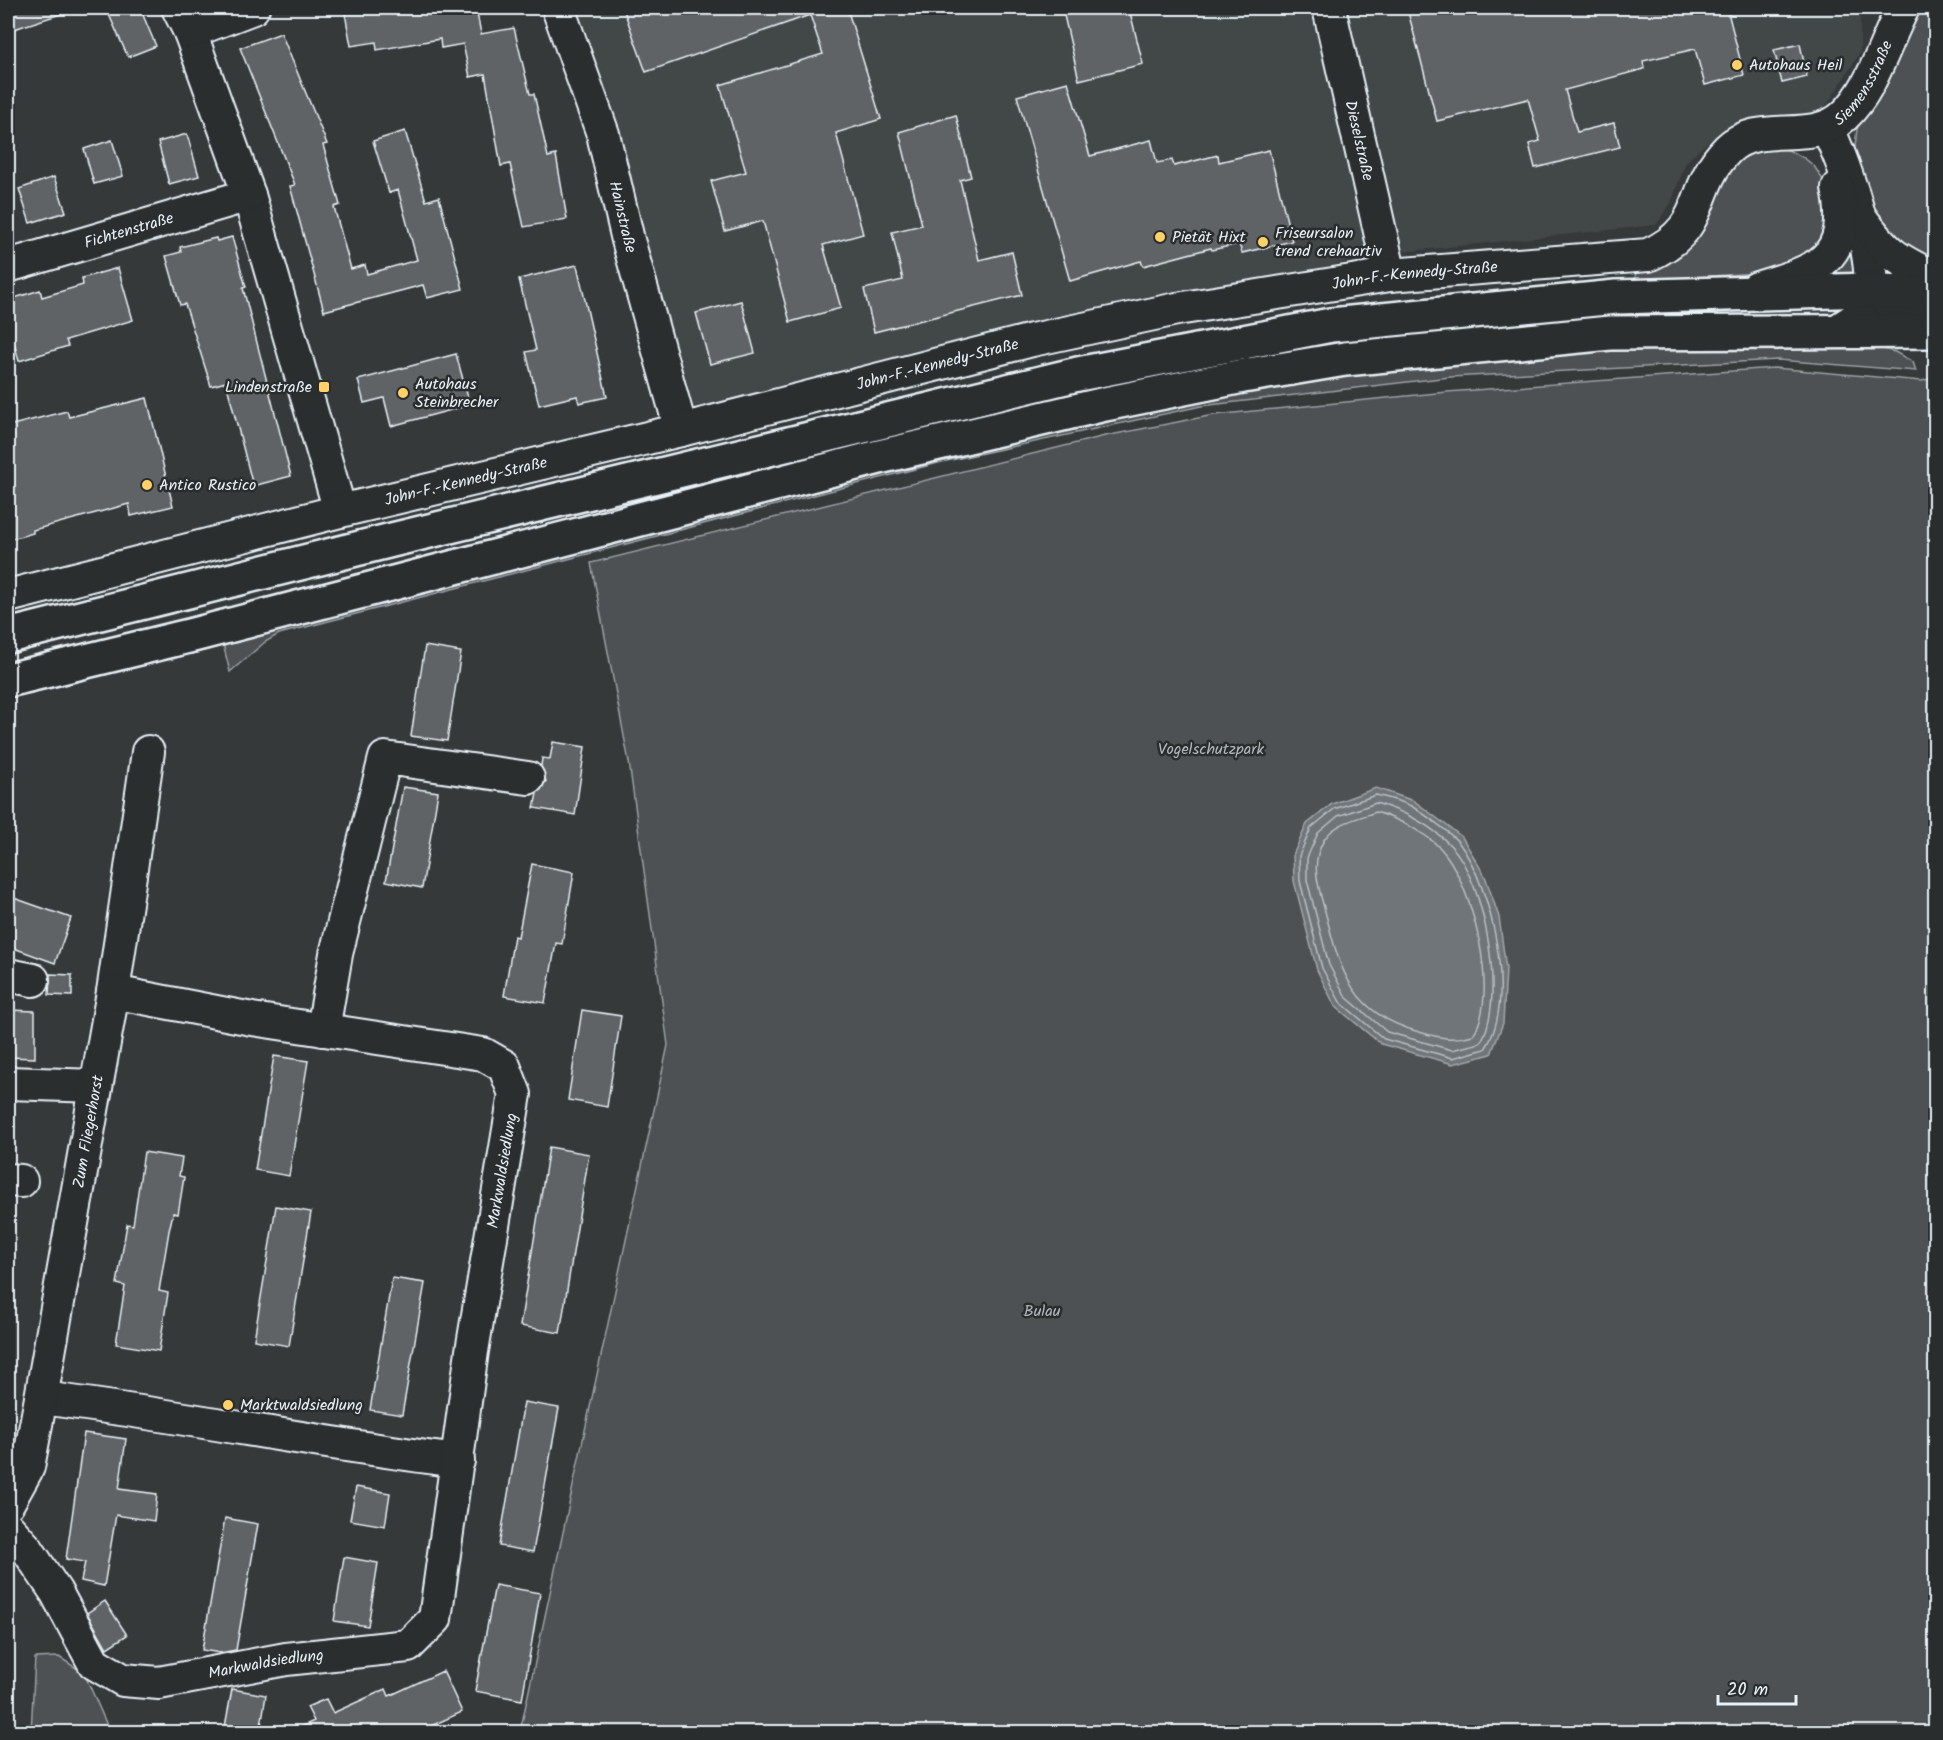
<svg xmlns="http://www.w3.org/2000/svg" width="1943" height="1740" font-family="Kalam,sans-serif">
	<style>
		.built { fill: #424647 }
		.green { fill: #4d5152; stroke: #9aa1a5; stroke-width: 1.5 }
		.water { fill: #707579; stroke: #a0a7ac; stroke-width: 1.5 }
		.lines { fill: none; stroke-linecap: round; stroke-linejoin: round }
		.shore { stroke: #b8bfc5; stroke-width: 1.5 }
		.building { fill: #5f6365; stroke: #e8f1f8; stroke-width: 1.5 }
		.street-casing { stroke: #e8f1f8; stroke-width: 36 }
		.secondary-casing { stroke: #e8f1f8; stroke-width: 38 }
		.street { stroke: #2a2d2e; stroke-width: 32 }
		.secondary { stroke: #2a2d2e; stroke-width: 33 }
		.poi-dot { fill: #ffd166; stroke: #2a2d2e; stroke-width: 2 }
		.labels { text-anchor: middle; dominant-baseline: central; stroke-width: 5; stroke-linejoin: round; paint-order: stroke }
		.poi-label { font-size: 16px; fill: #e8f1f8; stroke: #2a2d2e; text-anchor: start }
		.street-label { font-size: 16px; fill: #e8f1f8; stroke: #2a2d2e }
		.park-label { font-size: 16px; fill: #b2b9be; stroke: #2a2d2e }
	</style>
	<rect width="100%" height="100%" fill="#35393a"/>
	<filter id="ink" filterUnits="userSpaceOnUse"><feTurbulence type="fractalNoise" baseFrequency=".0167" numOctaves="2"/><feDisplacementMap in="SourceGraphic" scale="12" xChannelSelector="R" yChannelSelector="G"/><feConvolveMatrix kernelMatrix="1 2 1 2 8 2 1 2 1" color-interpolation-filters="sRGB"/></filter>
	<g filter="url(#ink)">
		<!-- built -->
		<path class="built" d="M 568,8 L 1860,8 L 1860,53 L 1823,111 L 1736,127 L 1710,140 L 1686,162 L 1671,203 L 1656,225 L 1364,256 L 1039,353 L 690,444 L 613,125 Z"/>
		<!-- green -->
		<path class="green" d="M 1918,8 L 1935,8 L 1935,266 L 1907,256 L 1873,212 L 1858,173 L 1855,146 L 1857,129 Z
			M 1769,147 L 1788,150 L 1804,158 L 1814,166 L 1825,183 L 1827,234 L 1812,254 L 1788,271 L 1635,281 L 1636,268 C 1738,258 1683,166 1769,147 Z
			M 1849,212 L 1857,277 L 1817,282 Z
			M 1858,343 L 1895,352 L 1913,362 L 1916,371 L 1778,360 L 1450,377 L 1201,406 L 942,462 L 279,634 L 265,642 L 230,672 L 222,640 L 880,471 L 1246,387 L 1612,345 Z
			M 1774,368 L 1922,381 L 1935,377 L 1935,1732 L 520,1732 L 668,1045 L 629,762 L 591,563 L 1105,436 L 1214,415 L 1447,392 Z
			M 59,1657 L 84,1673 L 110,1732 L 31,1732 L 35,1658 Z"/>
		<!-- water -->
		<path class="water" d="M 1376,788 L 1414,801 L 1462,837 L 1485,876 L 1499,917 L 1506,969 L 1503,1023 L 1491,1054 L 1453,1064 L 1381,1044 L 1335,1006 L 1317,970 L 1294,881 L 1293,855 L 1307,824 L 1332,804 Z"/>
		<g class="lines">
			<!-- shore -->
			<path class="shore" d="M 1376,795 C 1387,798 1401,801 1411,806 C 1423,813 1451,833 1459,843 C 1492,887 1518,1001 1485,1049 L 1453,1058 L 1384,1039 L 1340,1002 L 1322,968 L 1300,881 L 1299,856 L 1311,828 L 1334,809 Z
				M 1376,803 C 1403,811 1431,825 1451,846 C 1485,881 1507,1002 1480,1043 L 1452,1050 L 1387,1032 L 1346,997 L 1329,965 L 1307,880 L 1307,858 L 1318,833 L 1338,816 Z
				M 1376,812 C 1398,819 1432,835 1446,855 C 1473,891 1500,996 1473,1035 C 1453,1041 1440,1038 1419,1032 C 1351,1013 1341,973 1325,911 C 1318,886 1310,863 1324,840 C 1334,823 1359,818 1376,812 Z"/>
		</g>
		<!-- building -->
		<path class="building" d="M 8,8 L 67,8 L 67,12 L 11,30 Z
			M 106,8 L 140,8 L 156,46 L 128,57 Z
			M 344,8 L 476,8 L 481,34 L 514,28 L 530,94 L 534,94 L 548,157 L 556,155 L 567,219 L 524,227 L 510,164 L 501,166 L 485,74 L 470,77 L 463,44 L 441,48 L 440,39 L 377,50 L 376,42 L 351,46 Z
			M 623,8 L 847,8 L 881,119 L 836,133 L 863,234 L 823,245 L 841,308 L 790,322 L 763,221 L 725,231 L 711,181 L 746,172 L 720,85 L 823,54 L 810,15 L 646,72 Z
			M 1077,8 L 1129,8 L 1143,64 L 1079,80 L 1063,11 Z
			M 1407,8 L 1727,8 L 1744,75 L 1705,85 L 1695,49 L 1643,61 L 1644,69 L 1565,90 L 1577,132 L 1614,123 L 1620,147 L 1535,168 L 1529,144 L 1540,141 L 1528,99 L 1437,121 Z
			M 281,33 L 327,144 L 323,145 L 340,205 L 334,207 L 351,269 L 365,265 L 367,274 L 417,260 L 398,190 L 389,193 L 373,141 L 405,131 L 426,201 L 439,197 L 463,289 L 427,298 L 423,285 L 324,311 L 290,186 L 295,185 L 240,48 Z
			M 1800,44 L 1807,77 L 1782,83 L 1774,50 Z
			M 1068,82 L 1090,156 L 1151,140 L 1157,163 L 1172,160 L 1174,166 L 1218,155 L 1219,162 L 1269,150 L 1292,241 L 1242,253 L 1239,244 L 1212,250 L 1211,248 L 1143,266 L 1141,261 L 1070,281 L 1017,96 Z
			M 956,115 L 971,177 L 960,180 L 979,260 L 1012,252 L 1022,295 L 874,332 L 864,289 L 903,280 L 892,232 L 922,225 L 899,132 Z
			M 187,134 L 199,176 L 169,184 L 158,142 Z
			M 112,140 L 123,176 L 94,184 L 84,149 Z
			M 54,177 L 66,212 L 30,223 L 19,189 Z
			M 232,237 L 246,287 L 243,288 L 291,476 L 253,486 L 226,382 L 211,386 L 185,304 L 180,305 L 166,256 L 181,252 L 180,247 L 216,238 L 217,241 Z
			M 577,265 L 607,397 L 579,403 L 577,396 L 539,405 L 526,352 L 536,350 L 519,279 Z
			M 118,268 L 133,320 L 66,340 L 68,346 L 19,361 L 8,320 L 8,300 L 40,290 L 42,297 L 83,285 L 82,278 Z
			M 741,301 L 755,353 L 710,364 L 696,313 Z
			M 456,354 L 470,405 L 391,426 L 384,398 L 364,403 L 358,380 Z
			M 147,398 L 173,506 L 131,516 L 129,504 L 33,530 L 33,533 L 8,540 L 8,426 L 67,411 L 69,417 Z
			M 425,646 L 461,652 L 447,741 L 411,736 Z
			M 553,742 L 585,747 L 575,815 L 534,808 L 537,793 L 546,781 L 541,766 L 542,758 L 550,759 Z
			M 403,787 L 438,792 L 422,888 L 386,881 Z
			M 532,864 L 574,872 L 562,944 L 556,943 L 545,1003 L 504,996 L 514,936 L 518,937 Z
			M 8,896 L 71,918 L 55,963 L 8,946 Z
			M 50,974 L 72,975 L 72,996 L 49,995 Z
			M 8,1010 L 35,1011 L 35,1058 L 8,1057 Z
			M 582,1010 L 621,1016 L 607,1107 L 568,1100 Z
			M 274,1056 L 308,1061 L 289,1176 L 255,1170 Z
			M 549,1147 L 589,1154 L 560,1333 L 520,1326 Z
			M 144,1152 L 182,1158 L 179,1176 L 184,1177 L 178,1214 L 173,1213 L 169,1231 L 159,1291 L 168,1293 L 159,1351 L 116,1344 L 125,1286 L 117,1284 L 127,1224 L 133,1225 Z
			M 276,1206 L 311,1212 L 289,1346 L 254,1340 Z
			M 392,1278 L 425,1283 L 402,1415 L 370,1410 Z
			M 524,1402 L 559,1408 L 533,1552 L 499,1546 Z
			M 84,1433 L 126,1439 L 119,1489 L 157,1494 L 154,1521 L 116,1515 L 104,1586 L 81,1581 L 85,1562 L 66,1559 Z
			M 356,1487 L 390,1493 L 385,1526 L 350,1520 Z
			M 225,1518 L 258,1524 L 236,1650 L 220,1653 L 202,1650 Z
			M 344,1557 L 378,1563 L 368,1626 L 334,1621 Z
			M 495,1585 L 540,1593 L 522,1700 L 475,1691 Z
			M 105,1601 L 127,1635 L 107,1648 L 87,1613 Z
			M 443,1671 L 462,1712 L 418,1732 L 290,1732 L 314,1721 L 307,1707 L 326,1699 L 333,1713 L 386,1689 L 389,1696 Z
			M 232,1689 L 266,1695 L 260,1732 L 224,1732 Z"/>
		<g class="lines">
			<defs>
				<g id="street">
					<path d="M 178,8 L 190,32 L 249,195 L 340,511"/>
					<path id="s1" d="M 558,8 L 603,134 L 628,240 L 681,430"/>
					<path id="s2" d="M 1329,8 L 1390,275"/>
					<path d="M 190,32 L 253,8"/>
					<path d="M 1827,128 C 1844,160 1886,278 1865,310 C 1860,318 1844,325 1836,332"/>
					<path d="M 1861,218 C 1887,254 1896,259 1936,278"/>
					<path id="s3" d="M 8,266 L 249,195"/>
					<path d="M 1757,288 C 1818,270 1852,260 1838,188"/>
					<path d="M 1872,290 L 1936,331"/>
					<path id="s4" d="M 8,596 L 340,511 L 681,430 L 1032,340 L 1177,309 L 1390,275 L 1648,255 C 1709,228 1689,188 1728,149 C 1759,119 1812,146 1844,116 C 1873,89 1885,42 1903,8"/>
					<path d="M 8,975 L 33,980"/>
					<path d="M 323,1030 L 336,954 L 385,758 L 528,778"/>
					<path d="M 8,1083 L 96,1086"/>
					<path d="M 8,1180 L 21,1181"/>
					<path d="M 41,1398 C 181,1415 318,1444 458,1461"/>
					<path id="s5" d="M 8,1503 L 28,1467 L 41,1398 L 113,992 L 148,752"/>
					<path id="s6" d="M 8,1528 L 27,1549 L 56,1592 L 94,1663 L 123,1680 L 159,1683 L 286,1659 L 408,1646 L 435,1619 L 472,1351 L 515,1094 L 504,1066 L 483,1054 L 252,1019 L 113,992"/>
				</g>
				<path id="secondary" d="M 8,636 L 392,540 L 1078,374 L 1331,325 L 1616,297 L 1872,290 L 1936,295
					M 8,680 L 193,635 L 879,457 L 1105,404 L 1243,376 L 1345,359 L 1610,333 L 1936,331"/>
			</defs>
			<!-- street casing -->
			<use href="#street" class="street-casing"/>
			<!-- secondary casing -->
			<use href="#secondary" class="secondary-casing"/>
			<!-- street -->
			<use href="#street" class="street"/>
			<!-- secondary -->
			<use href="#secondary" class="secondary"/>
		</g>
	</g>
	<!-- markers -->
	<g class="poi-dot">
		<circle cx="1737" cy="65" r="6"/>
		<circle cx="1160" cy="237" r="6"/>
		<circle cx="1263" cy="242" r="6"/>
		<rect x="318" y="381" width="12" height="12" rx="3"/>
		<circle cx="403" cy="393" r="6"/>
		<circle cx="147" cy="485" r="6"/>
		<circle cx="228" cy="1405" r="6"/>
	</g>
	<g class="labels">
		<!-- poi labels -->
		<g class="poi-label">
			<text x="1749" y="65">Autohaus Heil</text>
			<text x="1275" y="233">Friseursalon<tspan x="1275" dy="18">trend crehaartiv</tspan></text>
			<text x="1172" y="237">Pietät Hixt</text>
			<text x="415" y="384">Autohaus<tspan x="415" dy="18">Steinbrecher</tspan></text>
			<text x="312" y="387" text-anchor="end">Lindenstraße</text>
			<text x="159" y="485">Antico Rustico</text>
			<text x="240" y="1405">Marktwaldsiedlung</text>
		</g>
		<!-- street labels -->
		<g class="street-label">
			<text stroke="none"><textPath href="#s4" startOffset="1977">Siemensstraße</textPath></text>
			<text stroke="none"><textPath href="#s2" startOffset="136">Dieselstraße</textPath></text>
			<text stroke="none"><textPath href="#s1" startOffset="219">Hainstraße</textPath></text>
			<text stroke="none"><textPath href="#s3" startOffset="126">Fichtenstraße</textPath></text>
			<text stroke="none"><textPath href="#s4" startOffset="1444">John-F.-Kennedy-Straße</textPath></text>
			<text stroke="none"><textPath href="#s4" startOffset="958">John-F.-Kennedy-Straße</textPath></text>
			<text stroke="none"><textPath href="#s4" startOffset="472">John-F.-Kennedy-Straße</textPath></text>
			<text stroke="none"><textPath href="#s5" startOffset="382">Zum Fliegerhorst</textPath></text>
			<text stroke="none"><textPath href="#s6" startOffset="974">Markwaldsiedlung</textPath></text>
			<text stroke="none"><textPath href="#s6" startOffset="339">Markwaldsiedlung</textPath></text>
		</g>
		<!-- park labels -->
		<g class="park-label">
			<text x="1211" y="749">Vogelschutzpark</text>
			<text x="1042" y="1311">Bulau</text>
		</g>
	</g>
	<!-- margin -->
	<rect width="1943" height="1740" fill="none" stroke="#2a2d2e" stroke-width="30"/>
	<rect x="15" y="15" width="1913" height="1710" fill="none" stroke="#e8f1f8" stroke-width="2" filter="url(#ink)"/>
	<!-- scale -->
	<path d="M1718 1695v9h78v-9" fill="none" stroke="#e8f1f8" stroke-width="3"/>
	<text x="1727" y="1695" font-size="18" fill="#e8f1f8" stroke="#2a2d2e" stroke-width="4.5" paint-order="stroke">20 m</text>
</svg>
